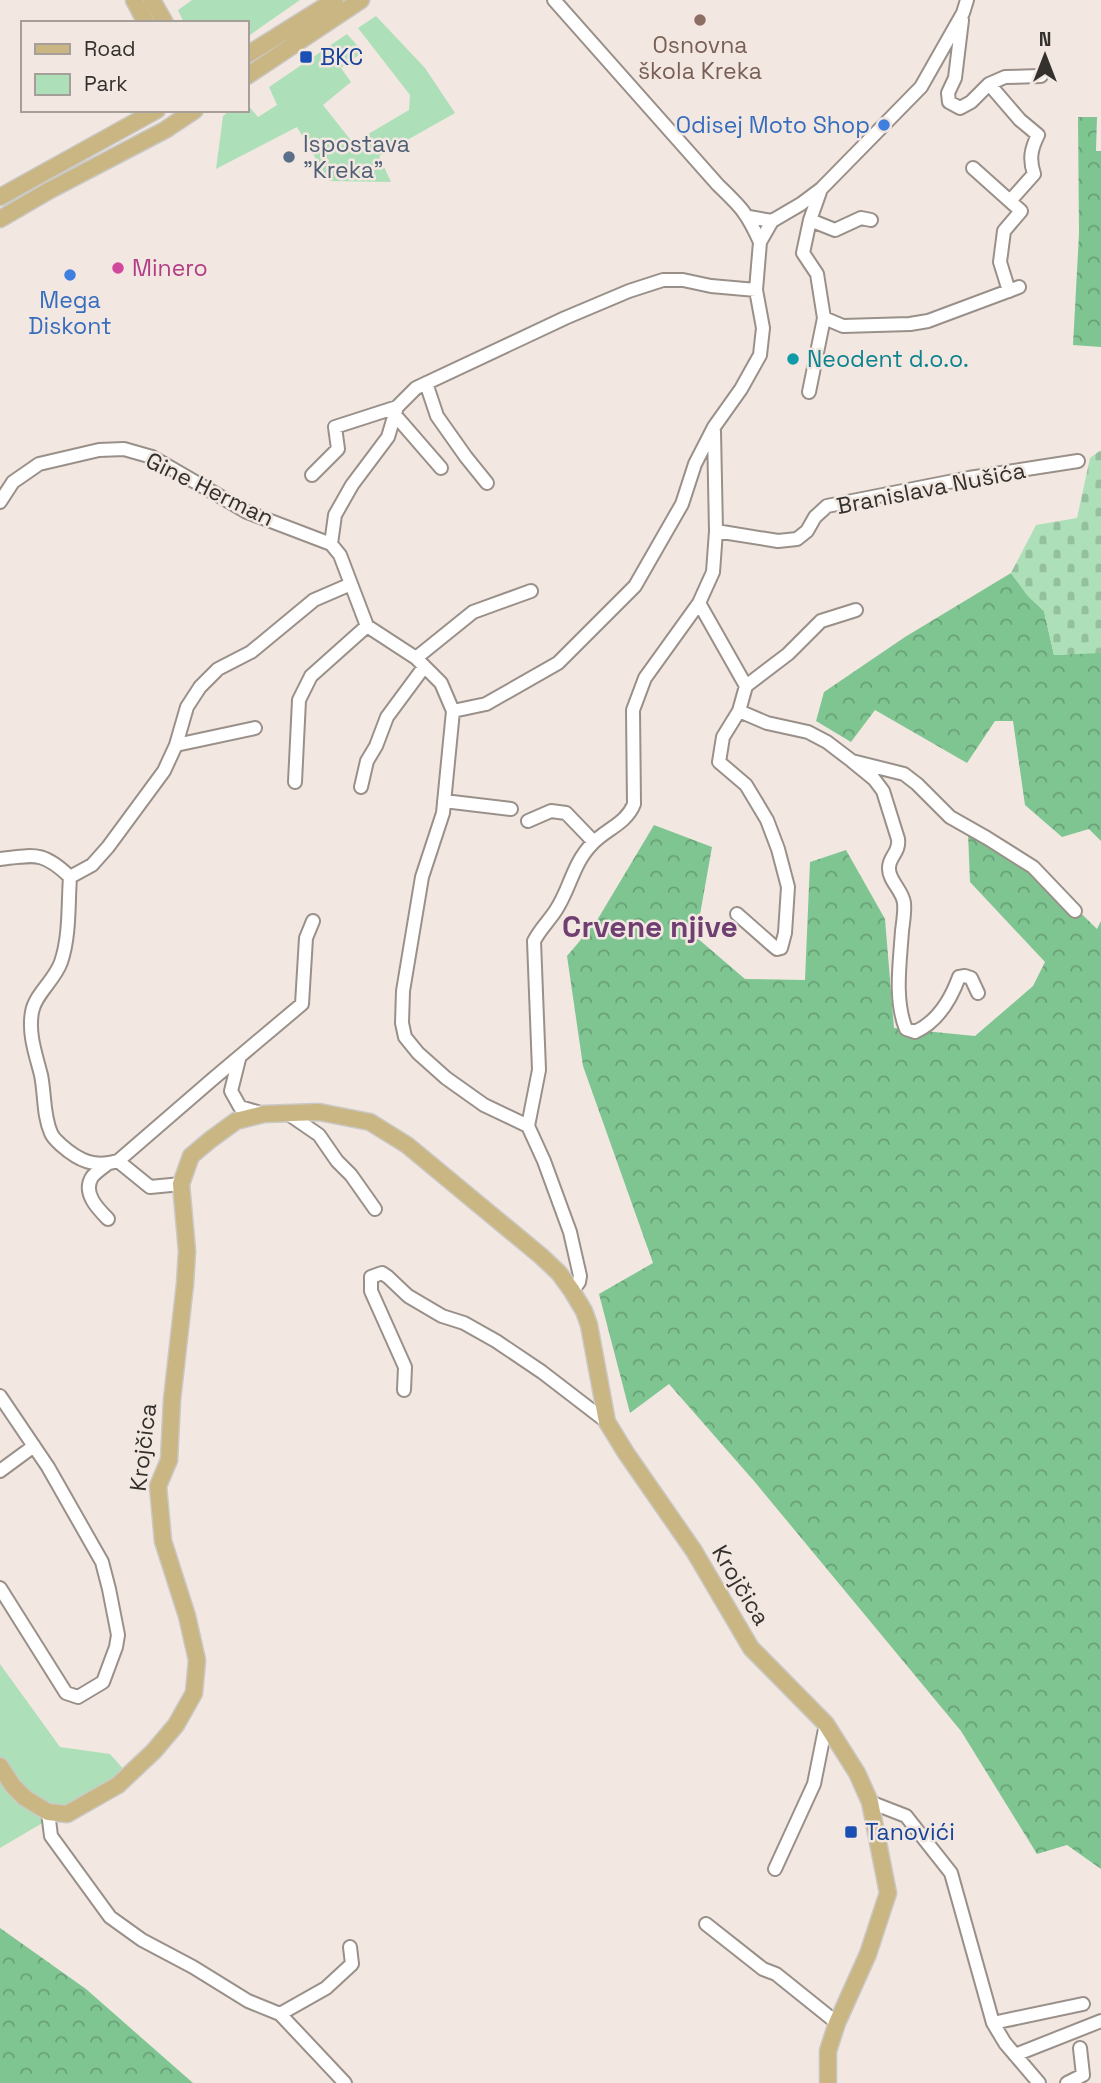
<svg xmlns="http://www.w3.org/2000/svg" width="1101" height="2083" font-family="'Space Grotesk',sans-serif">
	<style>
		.green { fill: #ade0b8 }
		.forest { fill: url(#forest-crowns) }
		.cemetery { fill: url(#cemetery-stones) }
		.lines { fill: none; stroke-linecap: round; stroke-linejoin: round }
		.minor-casing { stroke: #9a908a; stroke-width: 16 }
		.major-casing { stroke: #cac9c8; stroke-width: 19 }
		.minor { stroke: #fff; stroke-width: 12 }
		.major { stroke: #c9b682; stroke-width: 16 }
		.education-dot { fill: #8d6e63; stroke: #f2e8e1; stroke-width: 2.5 }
		.transit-dot { fill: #1a4fb4; stroke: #f2e8e1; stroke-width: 2.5 }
		.shop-dot { fill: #3f7fe0; stroke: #f2e8e1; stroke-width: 2.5 }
		.service-dot { fill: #5c6f8a; stroke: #f2e8e1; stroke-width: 2.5 }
		.hotel-dot { fill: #d1479c; stroke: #f2e8e1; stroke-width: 2.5 }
		.culture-dot { fill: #0f9aa8; stroke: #f2e8e1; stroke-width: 2.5 }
		.labels { text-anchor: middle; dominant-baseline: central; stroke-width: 5; stroke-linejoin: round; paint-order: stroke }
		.education-label { font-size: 23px; fill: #785e54; stroke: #f2e8e1 }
		.transit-label { font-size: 23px; fill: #164399; stroke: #f2e8e1; text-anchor: start }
		.shop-label { font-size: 23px; fill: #366cbe; stroke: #f2e8e1; text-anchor: end }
		.service-label { font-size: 23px; fill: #4e5e75; stroke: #f2e8e1; text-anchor: start }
		.hotel-label { font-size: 23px; fill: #b23c85; stroke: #f2e8e1; text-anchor: start }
		.culture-label { font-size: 23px; fill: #0d838f; stroke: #f2e8e1; text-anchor: start }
		.street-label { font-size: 23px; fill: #34302d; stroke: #f2e8e1 }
		.district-label { font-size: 30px; font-weight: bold; fill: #6f3f72; stroke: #f2e8e1 }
	</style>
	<defs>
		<pattern id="forest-crowns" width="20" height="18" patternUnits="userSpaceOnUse" patternTransform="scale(1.75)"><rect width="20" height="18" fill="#7fc591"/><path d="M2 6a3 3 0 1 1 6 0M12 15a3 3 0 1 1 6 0" fill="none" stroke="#69a077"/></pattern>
		<pattern id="cemetery-stones" width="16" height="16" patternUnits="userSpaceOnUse" patternTransform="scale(1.75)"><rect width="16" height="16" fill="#ade0b8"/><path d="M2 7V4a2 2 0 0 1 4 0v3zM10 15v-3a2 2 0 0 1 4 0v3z" fill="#95c09e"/></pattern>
	</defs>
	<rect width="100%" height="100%" fill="#f2e8e1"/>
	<!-- green -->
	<path class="green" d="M 192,0 L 300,0 L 247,37 L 247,23 L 184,23 L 178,10 Z
		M 376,16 L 425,68 L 455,113 L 379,156 L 391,182 L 329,181 L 297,127 L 216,169 L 223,116 L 230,110 L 247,110 L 247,104 L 258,117 L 277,105 L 269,87 L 347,34 L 363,52 L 341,68 L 351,82 L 323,105 L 353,143 L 409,110 L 410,95 L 358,28 Z
		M 0,1664 L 60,1747 L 110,1754 L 127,1773 L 0,1848 Z"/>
	<!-- forest -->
	<path class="forest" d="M 1078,117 L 1097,117 L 1096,151 L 1101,151 L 1101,347 L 1073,345 L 1079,234 Z
		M 1011,573 L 1028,596 L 1044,611 L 1054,655 L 1101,652 L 1101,841 L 1089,829 L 1062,837 L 1025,805 L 1013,721 L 995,721 L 967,763 L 875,710 L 851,742 L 816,721 L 824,692 L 905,637 Z
		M 654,825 L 712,847 L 696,937 L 745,979 L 805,980 L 810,862 L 846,850 L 885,919 L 894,1028 L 975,1036 L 1033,986 L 1045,962 L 970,882 L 968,833 L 1039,872 L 1097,929 L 1101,921 L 1101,1869 L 1067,1845 L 1037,1854 L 961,1731 L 754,1481 L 669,1384 L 630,1413 L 599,1294 L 653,1263 L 583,1066 L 567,956 L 596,922 Z
		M 0,1928 L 86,1989 L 193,2083 L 0,2083 Z"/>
	<!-- cemetery -->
	<path class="cemetery" d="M 1101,450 L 1101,653 L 1054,655 L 1044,611 L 1028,596 L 1011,573 L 1036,525 L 1077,518 L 1090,458 Z"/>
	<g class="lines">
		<defs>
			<path id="minor" d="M 554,0 L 718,185 C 741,207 747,213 760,242
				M 962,20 L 955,78 L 948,93 L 949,102 L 960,108 L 971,102 L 989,84
				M 973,168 L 1021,211 L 1004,231 L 1000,262 L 1009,291
				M 821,189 L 810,220 L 803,253 L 817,274 L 824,318 L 843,326 L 910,324 L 928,321 L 1019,287
				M 1010,201 L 1034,174 C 1029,159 1031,149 1038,135 L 1020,120 L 989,84 L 1005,77 L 1041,76
				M 749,217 L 772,221 L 801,204 L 821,189 L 921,87 L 963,13 L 967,0
				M 810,220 L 835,230 L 861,218 L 871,220
				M 426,383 L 437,416 L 466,457 L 487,483
				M 809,392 L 824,318
				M 395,415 L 441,468
				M 312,475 L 338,449 L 335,427 L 397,407
				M 0,502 L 13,482 L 39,464 L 99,450 L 124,449 L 152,457 L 247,512 L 331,544 L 340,555 L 367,626 L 416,658 L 441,683 L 453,711
				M 716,531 L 778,541 L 797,539 L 807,531 L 815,517 L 827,506 L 969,478 L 1078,461
				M 331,544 L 335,515 L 352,485 L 388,437 L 397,407 L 416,388 L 565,318 L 629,291 L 663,280 L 683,280 L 711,286 L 756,290
				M 699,603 L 746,686 L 739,711 L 723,737 L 719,762 L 746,785 L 767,820 L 778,849 L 788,887 L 785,933 L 781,948 L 777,949 L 771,944 L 737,914
				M 416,658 L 473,612 L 531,591
				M 746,686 L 788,654 L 821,621 L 856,610
				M 739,711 L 767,723 L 808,732 L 827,742 L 852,761 L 904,774 L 917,784 L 950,817 L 987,838 L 1033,867 L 1075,911
				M 176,745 L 255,728
				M 852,761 L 874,779 L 883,791 L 898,839 C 900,853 888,857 889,869 C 889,881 903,891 904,903 C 905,912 903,922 902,931 C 900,962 894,1000 906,1029 L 915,1032 C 937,1022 951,999 959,977 L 965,976 L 971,978 L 978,993
				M 295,782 L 299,700 L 311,676 L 367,626
				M 361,787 L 367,761 L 376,746 L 387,717 L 424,667
				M 444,801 L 511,809
				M 528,821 L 551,811 L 566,813 L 593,841
				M 0,859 C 35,855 43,851 70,877 C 68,904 70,936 61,962 C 55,980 35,994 32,1012 C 28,1034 36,1055 41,1075 C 45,1094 43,1115 51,1133 C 53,1138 57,1141 61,1145 C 79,1161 95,1168 118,1161 L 214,1078 L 302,1004 L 306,938 L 313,921
				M 70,877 L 92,865 L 108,847 L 164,771 L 176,745 L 187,707 L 200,687 L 218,669 L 251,652 L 314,600 L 351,584
				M 239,1059 L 231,1091 L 240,1107 L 264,1114
				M 287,1113 L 319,1135 L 337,1161 L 351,1175 L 375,1209
				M 528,1126 L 484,1105 L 446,1078 L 418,1053 L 405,1037 L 402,1023 L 403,991 L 422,877 L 443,813 L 453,711 L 486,704 L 558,663 L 635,586 L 682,504 L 695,464 L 714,427 L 741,389 L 760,355 L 763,328 L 756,290 L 760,242 L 772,221
				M 528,1126 L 539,1070 L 534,941 C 540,929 549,921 556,910 C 570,889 573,863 592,844 C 606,829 626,824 634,804 L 633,710 L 645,678 L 699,603 L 713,572 L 716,531 L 714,431
				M 528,1126 L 544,1161 L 570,1232 L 580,1276 L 579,1282 L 572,1291
				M 118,1161 L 150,1187 L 181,1184
				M 106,1165 C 102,1168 95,1173 92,1177 C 82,1193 98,1209 108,1219
				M 404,1390 L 405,1367 L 371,1291 L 371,1277 L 382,1273 L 388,1277 L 408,1296 L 442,1316 L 464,1323 L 496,1341 L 542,1372 L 607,1422
				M 0,1396 L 48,1467 L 102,1562 L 109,1589 L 118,1635 L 116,1647 L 103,1682 L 78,1697 L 66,1693 L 0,1588
				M 0,1471 L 34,1446
				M 870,1802 L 906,1816 L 951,1873 L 993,2023 L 1005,2043 L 1039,2083
				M 48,1812 L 51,1836 L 110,1917 L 142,1940 L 193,1967 L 248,2001 L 280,2014 L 345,2083
				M 775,1869 L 814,1784 L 826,1724
				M 706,1924 L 763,1969 L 776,1974 L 837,2023
				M 280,2014 L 326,1988 L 352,1964 L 350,1947
				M 993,2023 L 1083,2004
				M 1015,2055 L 1101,2021
				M 1067,2083 L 1083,2075 L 1080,2048"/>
			<path id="major" d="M 134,0 L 146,23
				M 152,0 L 165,23
				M 247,55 L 335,0
				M 247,76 L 361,0
				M 0,197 L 157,110
				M 0,219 L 50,190 L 165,130 L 195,110
				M 0,1766 L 13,1786 L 25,1798 L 48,1812 L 67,1814 L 118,1785 L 154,1751 L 176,1725 L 194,1693 L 197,1660 L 187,1616 L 163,1541 L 158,1486 L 169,1460 L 172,1400 L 185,1284 L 187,1251 L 181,1184 L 191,1156 L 210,1140 L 236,1121 L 264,1114 L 319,1112 L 370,1122 L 407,1145 L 541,1256 L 559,1273 L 572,1291 L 584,1311 L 589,1325 L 607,1422 L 626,1453 L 694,1551 L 751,1648 L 826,1724 L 857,1773 L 870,1802 L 888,1893 L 868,1954 L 837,2023 L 828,2051 L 828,2083"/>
		</defs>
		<!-- minor casing -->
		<use href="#minor" class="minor-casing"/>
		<!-- major casing -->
		<use href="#major" class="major-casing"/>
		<!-- minor -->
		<use href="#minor" class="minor"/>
		<!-- major -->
		<use href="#major" class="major"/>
	</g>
	<!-- markers -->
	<circle class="education-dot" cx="700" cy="20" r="7"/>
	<g class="transit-dot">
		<rect x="299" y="50" width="14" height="14" rx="3.5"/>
		<rect x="844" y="1825" width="14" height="14" rx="3.5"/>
	</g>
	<g class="shop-dot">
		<circle cx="884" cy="125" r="7"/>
		<circle cx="70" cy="275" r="7"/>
	</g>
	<circle class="service-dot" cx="289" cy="157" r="7"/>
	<circle class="hotel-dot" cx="118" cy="268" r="7"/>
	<circle class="culture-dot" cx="793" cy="359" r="7"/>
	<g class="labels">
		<!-- education labels -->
		<g class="education-label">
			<text x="700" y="45">Osnovna<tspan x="700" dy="26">škola Kreka</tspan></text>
		</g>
		<!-- transit labels -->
		<g class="transit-label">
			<text x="320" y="57">BKC</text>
			<text x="865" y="1832">Tanovići</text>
		</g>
		<!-- shop labels -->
		<g class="shop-label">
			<text x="870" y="125">Odisej Moto Shop</text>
			<text x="70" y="300" text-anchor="middle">Mega<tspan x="70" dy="26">Diskont</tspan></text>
		</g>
		<!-- service labels -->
		<g class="service-label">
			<text x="303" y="144">Ispostava<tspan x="303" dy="26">"Kreka"</tspan></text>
		</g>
		<!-- hotel labels -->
		<g class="hotel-label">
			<text x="132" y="268">Minero</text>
		</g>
		<!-- culture labels -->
		<g class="culture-label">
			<text x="807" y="359">Neodent d.o.o.</text>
		</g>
		<!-- street labels -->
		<g class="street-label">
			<text transform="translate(931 488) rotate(-11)">Branislava Nušića</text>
			<text transform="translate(210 489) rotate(26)">Gine Herman</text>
			<text transform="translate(143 1447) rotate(-83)">Krojčica</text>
			<text transform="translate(741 1585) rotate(59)">Krojčica</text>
		</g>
		<!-- district labels -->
		<g class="district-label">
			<text x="650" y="926">Crvene njive</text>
		</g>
	</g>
	<!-- legend -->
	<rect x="21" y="21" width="228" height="91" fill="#f2e8e1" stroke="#a69e99" stroke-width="2"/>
	<rect x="35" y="44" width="35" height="10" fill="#c9b682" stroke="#a69e99" stroke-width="2"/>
	<text x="84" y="56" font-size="21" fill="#34302d">Road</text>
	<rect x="35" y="74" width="35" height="21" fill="#ade0b8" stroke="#a69e99" stroke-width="2"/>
	<text x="84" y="91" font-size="21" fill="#34302d">Park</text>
	<!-- north arrow -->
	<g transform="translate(1045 56)" stroke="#f2e8e1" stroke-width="5" paint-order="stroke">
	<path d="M0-5L12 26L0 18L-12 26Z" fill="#34302d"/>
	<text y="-10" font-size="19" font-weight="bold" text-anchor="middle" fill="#34302d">N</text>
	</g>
</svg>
